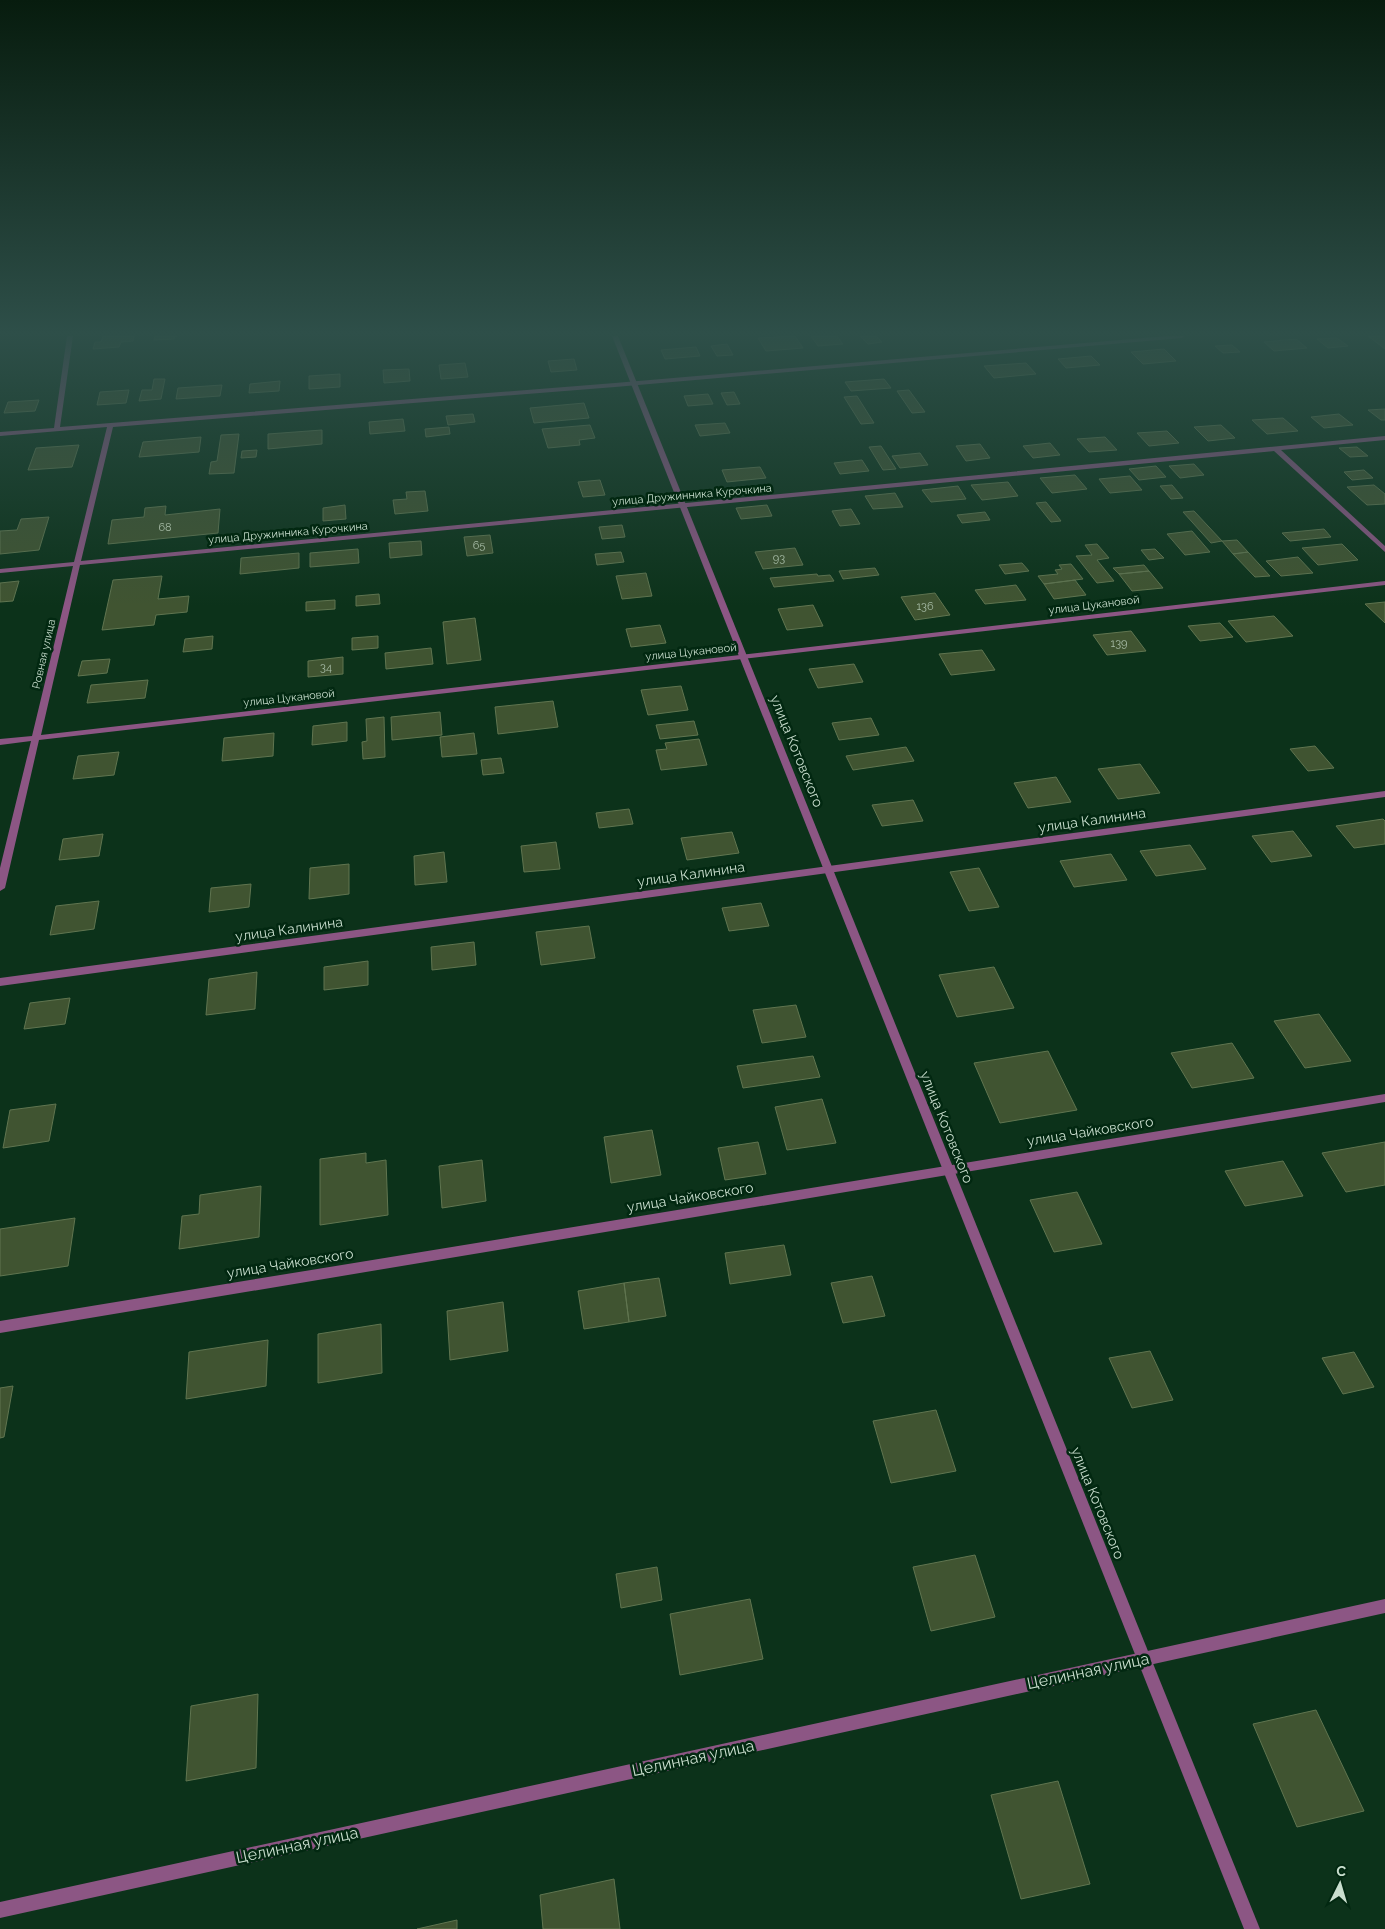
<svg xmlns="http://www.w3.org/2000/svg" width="1385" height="1929" font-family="Raleway,sans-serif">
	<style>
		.building { fill: #405431; stroke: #607550 }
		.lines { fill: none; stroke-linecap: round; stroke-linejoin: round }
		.minor { fill: #8c5684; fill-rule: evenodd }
		.tertiary { fill: #8c5684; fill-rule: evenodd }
		.labels { text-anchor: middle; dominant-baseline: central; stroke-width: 5; stroke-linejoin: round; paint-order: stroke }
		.far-street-label { font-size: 11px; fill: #c9dece; stroke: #022811 }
		.number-label { font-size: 11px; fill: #a7bca7 }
		.street-label { font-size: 14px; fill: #c9dece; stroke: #022811 }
		.near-street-label { font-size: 16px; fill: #c9dece; stroke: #022811 }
	</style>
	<rect width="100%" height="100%" fill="#0c321a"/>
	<!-- building -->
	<path class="building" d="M 103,336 L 134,336 L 133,341 L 121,342 L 119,347 L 93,349 L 95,342 L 101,342 Z
		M 155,336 L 177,336 L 175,336 L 174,339 L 154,340 Z
		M 795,336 L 803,348 L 766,351 L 758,338 Z
		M 811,336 L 837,336 L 843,344 L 818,346 Z
		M 860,336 L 876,336 L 882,342 L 868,344 Z
		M 1368,336 L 1385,336 L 1385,349 Z
		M 1337,338 L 1348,346 L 1328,348 L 1317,339 Z
		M 1296,339 L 1307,348 L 1274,351 L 1264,342 Z
		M 727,344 L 733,355 L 717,356 L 711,346 Z
		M 1232,345 L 1240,352 L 1223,353 L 1215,346 Z
		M 696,347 L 700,356 L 665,359 L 661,350 Z
		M 1164,349 L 1176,361 L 1143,364 L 1131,352 Z
		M 1091,356 L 1100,365 L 1066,368 L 1058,359 Z
		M 574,359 L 577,370 L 551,372 L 548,361 Z
		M 465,363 L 468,377 L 441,379 L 439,365 Z
		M 1026,363 L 1036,374 L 994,378 L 984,366 Z
		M 409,369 L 410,381 L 384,383 L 383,370 Z
		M 340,374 L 340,387 L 309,389 L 309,376 Z
		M 154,379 L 165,379 L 161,399 L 139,401 L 142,390 L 152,390 Z
		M 884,379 L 891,388 L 851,391 L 845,382 Z
		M 280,381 L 279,391 L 249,393 L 250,384 Z
		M 222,385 L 220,396 L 176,399 L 178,388 Z
		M 129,390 L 126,403 L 97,405 L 100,392 Z
		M 909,390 L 925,412 L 912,413 L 897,391 Z
		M 734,392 L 740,404 L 727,405 L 721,393 Z
		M 708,394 L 713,404 L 688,406 L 684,396 Z
		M 857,396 L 874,423 L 861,424 L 844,397 Z
		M 39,400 L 35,411 L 4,413 L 8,402 Z
		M 584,403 L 589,418 L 534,423 L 530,408 Z
		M 1385,409 L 1385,420 L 1381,420 L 1368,410 Z
		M 473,414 L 475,422 L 448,425 L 446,416 Z
		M 1339,414 L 1353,425 L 1324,428 L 1311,417 Z
		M 1283,418 L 1298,431 L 1267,434 L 1252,420 Z
		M 403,419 L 405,431 L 370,434 L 369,422 Z
		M 725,423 L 730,433 L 700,436 L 695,425 Z
		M 590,425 L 595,438 L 579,440 L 580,445 L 548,448 L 542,429 Z
		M 1221,425 L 1235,438 L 1208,441 L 1194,427 Z
		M 449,427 L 450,434 L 426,437 L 425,429 Z
		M 322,430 L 322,444 L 268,449 L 268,434 Z
		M 1167,431 L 1179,443 L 1149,446 L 1137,433 Z
		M 239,434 L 234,473 L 209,474 L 211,462 L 217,461 L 221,435 Z
		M 201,437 L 199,452 L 139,457 L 143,442 Z
		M 1105,437 L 1117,450 L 1089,452 L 1077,439 Z
		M 1050,443 L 1060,455 L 1033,458 L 1023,446 Z
		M 980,444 L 990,458 L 966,461 L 956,446 Z
		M 79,445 L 72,467 L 28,470 L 36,448 Z
		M 881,446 L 896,469 L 883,470 L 869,447 Z
		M 1357,447 L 1368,456 L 1350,457 L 1339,448 Z
		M 257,450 L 256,457 L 241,458 L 242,451 Z
		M 920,453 L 928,465 L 900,468 L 892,456 Z
		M 862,460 L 869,471 L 840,474 L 834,463 Z
		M 1194,464 L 1204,475 L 1180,478 L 1169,466 Z
		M 1156,466 L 1166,477 L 1139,480 L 1129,469 Z
		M 760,467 L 766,478 L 727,482 L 722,470 Z
		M 1364,470 L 1373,478 L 1352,480 L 1344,472 Z
		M 1075,475 L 1087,489 L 1052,493 L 1040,478 Z
		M 1130,476 L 1142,490 L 1110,493 L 1099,479 Z
		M 600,480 L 605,495 L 583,497 L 578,482 Z
		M 1008,482 L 1018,496 L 982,500 L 971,485 Z
		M 1172,485 L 1183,498 L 1171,499 L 1160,486 Z
		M 1374,485 L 1385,494 L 1385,504 L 1367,505 L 1347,487 Z
		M 958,486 L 966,499 L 931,502 L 922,490 Z
		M 425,491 L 428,511 L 395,514 L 393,500 L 407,499 L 406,492 Z
		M 895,493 L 903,507 L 873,509 L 865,496 Z
		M 1046,502 L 1061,521 L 1051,522 L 1036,503 Z
		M 345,505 L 346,519 L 323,521 L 323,508 Z
		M 767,505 L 772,516 L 741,519 L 736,508 Z
		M 166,506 L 165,515 L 220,509 L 218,533 L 108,544 L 112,520 L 144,517 L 145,508 Z
		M 851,509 L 860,524 L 840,526 L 832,511 Z
		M 1194,511 L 1222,541 L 1211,543 L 1183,512 Z
		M 985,512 L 990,520 L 962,523 L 957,515 Z
		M 49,517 L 39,550 L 0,554 L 0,531 L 17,530 L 21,519 Z
		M 622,525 L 625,537 L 602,539 L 599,527 Z
		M 1324,529 L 1331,537 L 1290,541 L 1282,533 Z
		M 1192,531 L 1210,552 L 1185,555 L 1167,534 Z
		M 490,535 L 493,553 L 467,556 L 464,537 Z
		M 1237,540 L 1248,552 L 1233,554 L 1222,541 Z
		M 421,541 L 422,555 L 390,558 L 389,543 Z
		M 1097,544 L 1109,558 L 1097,560 L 1114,581 L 1097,583 L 1076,556 L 1092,555 L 1085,545 Z
		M 1342,544 L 1358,560 L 1318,565 L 1302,548 Z
		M 795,548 L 803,565 L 763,569 L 755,552 Z
		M 358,549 L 359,563 L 310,567 L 310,553 Z
		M 1155,549 L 1164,558 L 1149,560 L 1141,550 Z
		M 621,552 L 624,562 L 597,565 L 595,554 Z
		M 1248,552 L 1270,576 L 1255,577 L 1233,554 Z
		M 299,553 L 299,568 L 240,574 L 241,558 Z
		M 1298,557 L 1313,573 L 1281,576 L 1266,561 Z
		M 1022,563 L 1029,571 L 1005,574 L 999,565 Z
		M 1071,564 L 1083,579 L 1044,584 L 1038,576 L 1058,574 L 1055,570 L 1062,569 L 1059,565 Z
		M 1144,565 L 1149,571 L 1119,574 L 1113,568 Z
		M 875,568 L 879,575 L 843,579 L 839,571 Z
		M 1149,571 L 1163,588 L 1132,591 L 1119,574 Z
		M 646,573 L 652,596 L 622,599 L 616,576 Z
		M 817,574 L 818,576 L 830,575 L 834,581 L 774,587 L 770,578 Z
		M 162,576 L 158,599 L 189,596 L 187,612 L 156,615 L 154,625 L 102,630 L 113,580 Z
		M 1075,580 L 1086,595 L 1054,599 L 1044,584 Z
		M 19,581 L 13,601 L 0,602 L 0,583 Z
		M 1016,585 L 1026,600 L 985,604 L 975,590 Z
		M 935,593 L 950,615 L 915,620 L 901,597 Z
		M 379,594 L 380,604 L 356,606 L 356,596 Z
		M 335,600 L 335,609 L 306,611 L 306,602 Z
		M 1385,602 L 1385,623 L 1365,604 Z
		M 813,605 L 823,626 L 787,630 L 778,609 Z
		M 1274,616 L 1293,636 L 1246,642 L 1228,621 Z
		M 475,618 L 481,660 L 447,664 L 443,622 Z
		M 1220,623 L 1233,637 L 1200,641 L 1188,626 Z
		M 660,625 L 666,643 L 631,647 L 626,629 Z
		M 1131,631 L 1146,651 L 1107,655 L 1093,635 Z
		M 213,636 L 212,649 L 183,652 L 185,639 Z
		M 378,636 L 378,648 L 352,650 L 352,638 Z
		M 431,648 L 433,664 L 386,669 L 385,653 Z
		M 982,650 L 995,670 L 951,675 L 939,654 Z
		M 343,657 L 343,674 L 308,677 L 308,661 Z
		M 110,659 L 107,673 L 78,676 L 82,661 Z
		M 854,664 L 863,682 L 818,688 L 809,669 Z
		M 148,680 L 145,698 L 87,703 L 91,685 Z
		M 681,686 L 688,710 L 648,715 L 641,690 Z
		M 553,701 L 558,727 L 498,734 L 495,707 Z
		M 440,712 L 442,735 L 392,740 L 391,717 Z
		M 384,717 L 385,757 L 363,759 L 362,742 L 367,741 L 366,719 Z
		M 871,718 L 879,735 L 839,740 L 832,723 Z
		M 694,721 L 698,735 L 660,739 L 656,725 Z
		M 347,722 L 347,741 L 312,745 L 313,726 Z
		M 274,733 L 273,756 L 222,761 L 224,738 Z
		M 474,733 L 477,754 L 442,757 L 440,737 Z
		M 699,739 L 707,765 L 661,770 L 656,750 L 667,749 L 665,743 Z
		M 1315,746 L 1334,768 L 1308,771 L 1290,749 Z
		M 906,747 L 914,761 L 853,770 L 846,756 Z
		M 119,752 L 114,775 L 73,779 L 78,756 Z
		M 501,758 L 504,773 L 483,775 L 481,760 Z
		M 1140,764 L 1160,793 L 1118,799 L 1098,769 Z
		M 1056,777 L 1071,802 L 1028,808 L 1014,783 Z
		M 913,800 L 923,821 L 882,826 L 872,805 Z
		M 629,809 L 633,824 L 599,828 L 596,813 Z
		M 1383,819 L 1385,821 L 1385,844 L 1354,848 L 1336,826 Z
		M 1293,831 L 1312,856 L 1271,862 L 1252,836 Z
		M 732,832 L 739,853 L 687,860 L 681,838 Z
		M 103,834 L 99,856 L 59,860 L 63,839 Z
		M 556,842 L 560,869 L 524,872 L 521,846 Z
		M 1190,845 L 1206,869 L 1156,876 L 1140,851 Z
		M 444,852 L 447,882 L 415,885 L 414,856 Z
		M 1111,854 L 1127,880 L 1074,887 L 1060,861 Z
		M 349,864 L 349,894 L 309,899 L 310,868 Z
		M 979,868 L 999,907 L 969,911 L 950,872 Z
		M 251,884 L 249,907 L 209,912 L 211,888 Z
		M 99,901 L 94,929 L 50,935 L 56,906 Z
		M 761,903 L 769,926 L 729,931 L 722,908 Z
		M 589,926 L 595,958 L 541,965 L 536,932 Z
		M 474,942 L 476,965 L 432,970 L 431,947 Z
		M 368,961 L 368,985 L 324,990 L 324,967 Z
		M 994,967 L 1014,1008 L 957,1017 L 939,975 Z
		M 257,972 L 255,1009 L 206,1015 L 209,979 Z
		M 70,998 L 65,1024 L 24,1029 L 30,1003 Z
		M 796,1005 L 806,1037 L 762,1043 L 753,1010 Z
		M 1319,1014 L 1351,1061 L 1305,1068 L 1274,1021 Z
		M 1232,1043 L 1254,1078 L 1192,1088 L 1171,1053 Z
		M 1048,1051 L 1077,1110 L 1000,1123 L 974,1063 Z
		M 813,1056 L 820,1077 L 743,1088 L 737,1066 Z
		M 822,1099 L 836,1143 L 787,1150 L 775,1107 Z
		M 56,1104 L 49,1141 L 3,1148 L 10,1110 Z
		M 652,1130 L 661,1175 L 611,1183 L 604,1137 Z
		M 758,1142 L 766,1174 L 725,1180 L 718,1148 Z
		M 1385,1142 L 1385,1185 L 1346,1192 L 1322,1153 Z
		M 366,1153 L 366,1163 L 386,1160 L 388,1215 L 320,1225 L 320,1159 Z
		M 482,1160 L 486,1201 L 442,1208 L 439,1166 Z
		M 1283,1161 L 1303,1196 L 1245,1206 L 1225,1171 Z
		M 261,1186 L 259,1237 L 179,1249 L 182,1216 L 199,1214 L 200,1195 Z
		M 1077,1192 L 1102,1244 L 1054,1252 L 1030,1200 Z
		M 75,1218 L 68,1266 L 0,1276 L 0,1229 Z
		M 784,1245 L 791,1275 L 730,1284 L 725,1253 Z
		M 872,1276 L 885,1316 L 843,1323 L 831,1283 Z
		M 659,1278 L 666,1316 L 629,1322 L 624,1283 Z
		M 624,1283 L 629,1322 L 584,1329 L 578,1291 Z
		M 503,1302 L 508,1351 L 450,1360 L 447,1311 Z
		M 381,1324 L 382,1373 L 318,1383 L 318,1334 Z
		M 268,1340 L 266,1386 L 186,1399 L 189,1352 Z
		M 1150,1351 L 1173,1400 L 1132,1408 L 1109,1358 Z
		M 1354,1352 L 1374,1387 L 1343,1394 L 1322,1358 Z
		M 13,1386 L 4,1437 L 0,1438 L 0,1388 Z
		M 936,1410 L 956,1471 L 891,1483 L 873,1421 Z
		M 975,1555 L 995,1617 L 931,1631 L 913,1567 Z
		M 657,1567 L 662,1600 L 621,1608 L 616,1574 Z
		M 750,1599 L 763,1659 L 680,1675 L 670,1614 Z
		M 258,1694 L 256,1768 L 186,1781 L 191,1706 Z
		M 1316,1710 L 1364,1811 L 1297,1827 L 1253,1724 Z
		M 1058,1781 L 1090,1884 L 1021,1899 L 991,1795 Z
		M 614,1879 L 620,1929 L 543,1929 L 540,1895 Z
		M 457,1920 L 457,1929 L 417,1929 Z"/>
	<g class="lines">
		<!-- minor -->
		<path class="minor" d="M 67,336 L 73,336 L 60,427 L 615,383 L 1167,336 L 1185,336 L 1182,338 L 615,387 L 113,427 L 81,561 L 1385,436 L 1385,440 L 1281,450 L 1385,546 L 1385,552 L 1274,451 L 80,565 L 41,735 L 1385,581 L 1385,585 L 39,740 L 5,888 L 0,891 L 0,868 L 31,741 L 0,745 L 0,739 L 32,736 L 73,566 L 0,573 L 0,569 L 74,562 L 107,427 L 0,436 L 0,432 L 54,428 Z
			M 1385,791 L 1385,797 L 0,986 L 0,978 Z
			M 1385,1094 L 1385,1102 L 0,1333 L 0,1321 Z
			M 1385,1599 L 1385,1613 L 0,1918 L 0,1902 Z"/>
		<!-- tertiary -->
		<path class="tertiary" d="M 612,336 L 618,336 L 1260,1929 L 1244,1929 Z"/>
	</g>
	<!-- sky -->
	<linearGradient id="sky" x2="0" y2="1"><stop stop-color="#071c0e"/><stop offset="0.55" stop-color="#2e4f49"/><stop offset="1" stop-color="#2e4f49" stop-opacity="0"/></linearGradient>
	<rect width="1385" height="606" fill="url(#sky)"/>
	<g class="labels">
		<!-- far-street labels -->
		<g class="far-street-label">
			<text transform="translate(692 495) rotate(-5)">улица Дружинника Курочкина</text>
			<text transform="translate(288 533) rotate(-5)">улица Дружинника Курочкина</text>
			<text transform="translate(1094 605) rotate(-7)">улица Цукановой</text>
			<text transform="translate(691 652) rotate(-6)">улица Цукановой</text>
			<text transform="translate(44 654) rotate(-77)">Ровная улица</text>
			<text transform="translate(289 698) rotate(-6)">улица Цукановой</text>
		</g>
		<!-- number labels -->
		<g class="number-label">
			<text x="165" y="527">68</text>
			<text x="479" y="545">65</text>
			<text x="779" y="558">93</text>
			<text x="925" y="606">136</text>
			<text x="1119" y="643">139</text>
			<text x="326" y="667">34</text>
		</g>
		<!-- street labels -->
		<g class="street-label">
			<text transform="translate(797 751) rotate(68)">улица Котовского</text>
			<text transform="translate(1092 820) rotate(-8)">улица Калинина</text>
			<text transform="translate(691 874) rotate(-8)">улица Калинина</text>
			<text transform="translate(289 929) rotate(-8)">улица Калинина</text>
			<text transform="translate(947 1127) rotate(68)">улица Котовского</text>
			<text transform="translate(1090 1131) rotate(-9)">улица Чайковского</text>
			<text transform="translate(690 1197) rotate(-9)">улица Чайковского</text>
			<text transform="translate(290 1263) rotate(-9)">улица Чайковского</text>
			<text transform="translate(1098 1503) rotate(68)">улица Котовского</text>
		</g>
		<!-- near-street labels -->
		<g class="near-street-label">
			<text transform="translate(1088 1671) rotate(-12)">Целинная улица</text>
			<text transform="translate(693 1758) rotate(-12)">Целинная улица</text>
			<text transform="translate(297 1845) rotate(-12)">Целинная улица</text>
		</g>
	</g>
	<!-- north arrow -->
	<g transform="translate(1340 1884) rotate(5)" stroke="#022811" stroke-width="4" paint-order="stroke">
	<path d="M0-4L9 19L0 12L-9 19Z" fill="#c9dece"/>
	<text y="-8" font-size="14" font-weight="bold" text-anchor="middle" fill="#c9dece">С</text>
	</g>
</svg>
